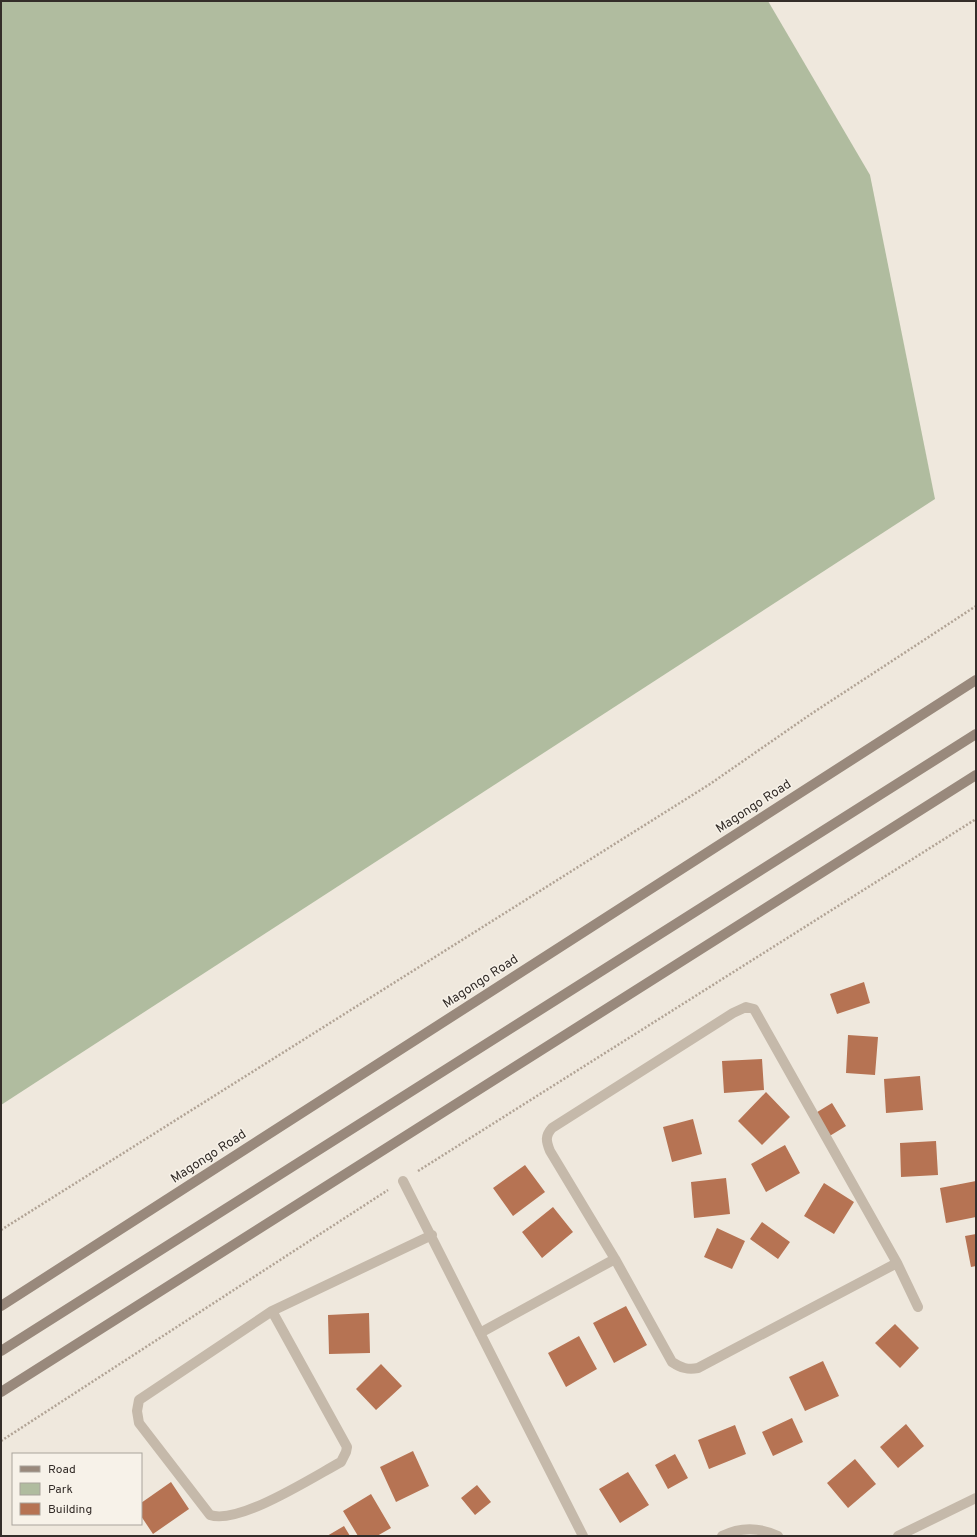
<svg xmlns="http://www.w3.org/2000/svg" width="977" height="1537" font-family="Overpass,sans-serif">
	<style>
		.green { fill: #b0bc9f }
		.building { fill: #b67353 }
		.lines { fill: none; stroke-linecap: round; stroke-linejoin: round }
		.path { stroke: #b1a395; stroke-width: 2.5; stroke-dasharray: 2 2; stroke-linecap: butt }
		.street { stroke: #c5b9aa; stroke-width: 10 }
		.secondary { stroke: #99897c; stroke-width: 10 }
		.labels { text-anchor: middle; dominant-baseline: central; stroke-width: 3; stroke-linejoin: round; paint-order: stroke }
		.street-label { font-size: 13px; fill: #342d29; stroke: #f7f2e9 }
	</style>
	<rect width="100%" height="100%" fill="#efe8dd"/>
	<!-- green -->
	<path class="green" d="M 1,1 L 768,1 L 870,175 L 935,499 L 1,1105 Z"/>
	<!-- building -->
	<path class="building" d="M 864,982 L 870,1003 L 837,1014 L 830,994 Z
		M 848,1035 L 878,1037 L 875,1075 L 846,1073 Z
		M 762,1059 L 764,1090 L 724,1093 L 722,1061 Z
		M 920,1076 L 923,1110 L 886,1113 L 884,1079 Z
		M 766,1092 L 790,1117 L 762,1145 L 738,1121 Z
		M 832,1103 L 846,1126 L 828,1137 L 814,1114 Z
		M 693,1119 L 702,1154 L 672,1162 L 663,1127 Z
		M 936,1141 L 938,1175 L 901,1177 L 900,1143 Z
		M 785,1145 L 800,1173 L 766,1192 L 751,1164 Z
		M 525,1165 L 545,1192 L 513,1216 L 493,1188 Z
		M 726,1178 L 730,1214 L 694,1218 L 691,1182 Z
		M 976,1181 L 976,1217 L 946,1223 L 940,1188 Z
		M 824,1183 L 854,1202 L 834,1234 L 804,1216 Z
		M 553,1207 L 573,1232 L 542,1258 L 522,1232 Z
		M 762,1222 L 790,1242 L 778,1259 L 750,1239 Z
		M 717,1228 L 745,1241 L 732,1269 L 704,1257 Z
		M 976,1234 L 976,1266 L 971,1267 L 965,1236 Z
		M 626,1306 L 647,1345 L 614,1363 L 593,1323 Z
		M 369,1313 L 370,1353 L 329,1354 L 328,1315 Z
		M 895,1324 L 919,1348 L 900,1368 L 875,1343 Z
		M 579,1336 L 597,1369 L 566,1387 L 548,1353 Z
		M 823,1361 L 839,1396 L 805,1411 L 789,1377 Z
		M 381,1364 L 402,1386 L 376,1410 L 356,1389 Z
		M 792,1418 L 803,1442 L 773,1456 L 762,1432 Z
		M 906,1424 L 924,1446 L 898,1468 L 880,1447 Z
		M 735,1425 L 746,1454 L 709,1469 L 698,1440 Z
		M 413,1451 L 429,1486 L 396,1502 L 380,1467 Z
		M 675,1454 L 688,1478 L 668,1489 L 655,1465 Z
		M 855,1459 L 876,1484 L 848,1508 L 827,1483 Z
		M 628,1472 L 649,1505 L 620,1523 L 599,1489 Z
		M 171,1482 L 189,1509 L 153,1534 L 141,1516 L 141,1503 Z
		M 477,1485 L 491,1502 L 475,1515 L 461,1498 Z
		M 371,1494 L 391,1528 L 377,1536 L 358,1536 L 343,1511 Z
		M 344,1526 L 350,1536 L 327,1536 Z"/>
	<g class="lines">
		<!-- path -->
		<path class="path" d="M 418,1171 L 976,819
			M 1,1230 L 710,784 L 811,714 L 976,606
			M 1,1441 L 388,1190"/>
		<!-- street -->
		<path class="street" d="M 403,1181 L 583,1536
			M 897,1263 L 698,1368 C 688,1370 681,1368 672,1362 L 615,1259 L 550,1151 C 546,1141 545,1136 552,1128 L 733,1013 L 746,1007 L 754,1009 L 897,1263 L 918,1307
			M 272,1311 L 347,1447 L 346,1452 L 341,1462 C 313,1477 239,1525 210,1515 L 139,1423 L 137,1411 L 139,1400 L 272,1311 L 432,1235
			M 480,1333 L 615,1259
			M 722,1536 C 740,1527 759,1527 778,1536
			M 898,1536 L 976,1498"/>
		<!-- secondary -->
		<path class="secondary" d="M 1,1306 L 976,680
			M 1,1351 L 976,734
			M 1,1392 L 976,775"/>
	</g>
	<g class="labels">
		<!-- street labels -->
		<g class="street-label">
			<text transform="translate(754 807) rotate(-33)">Magongo Road</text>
			<text transform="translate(481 982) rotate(-33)">Magongo Road</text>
			<text transform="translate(209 1157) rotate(-33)">Magongo Road</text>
		</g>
	</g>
	<!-- border -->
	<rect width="977" height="1537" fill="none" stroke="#342d29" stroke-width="4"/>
	<!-- legend -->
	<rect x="12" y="1453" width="130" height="72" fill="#f7f2e9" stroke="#a9a39c"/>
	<rect x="20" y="1466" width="20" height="6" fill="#99897c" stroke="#a9a39c"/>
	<text x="48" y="1473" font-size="12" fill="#342d29">Road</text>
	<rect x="20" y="1483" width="20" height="12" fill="#b0bc9f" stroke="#a9a39c"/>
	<text x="48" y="1493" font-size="12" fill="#342d29">Park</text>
	<rect x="20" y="1503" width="20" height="12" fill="#b67353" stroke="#a9a39c"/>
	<text x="48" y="1513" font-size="12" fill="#342d29">Building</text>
</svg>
